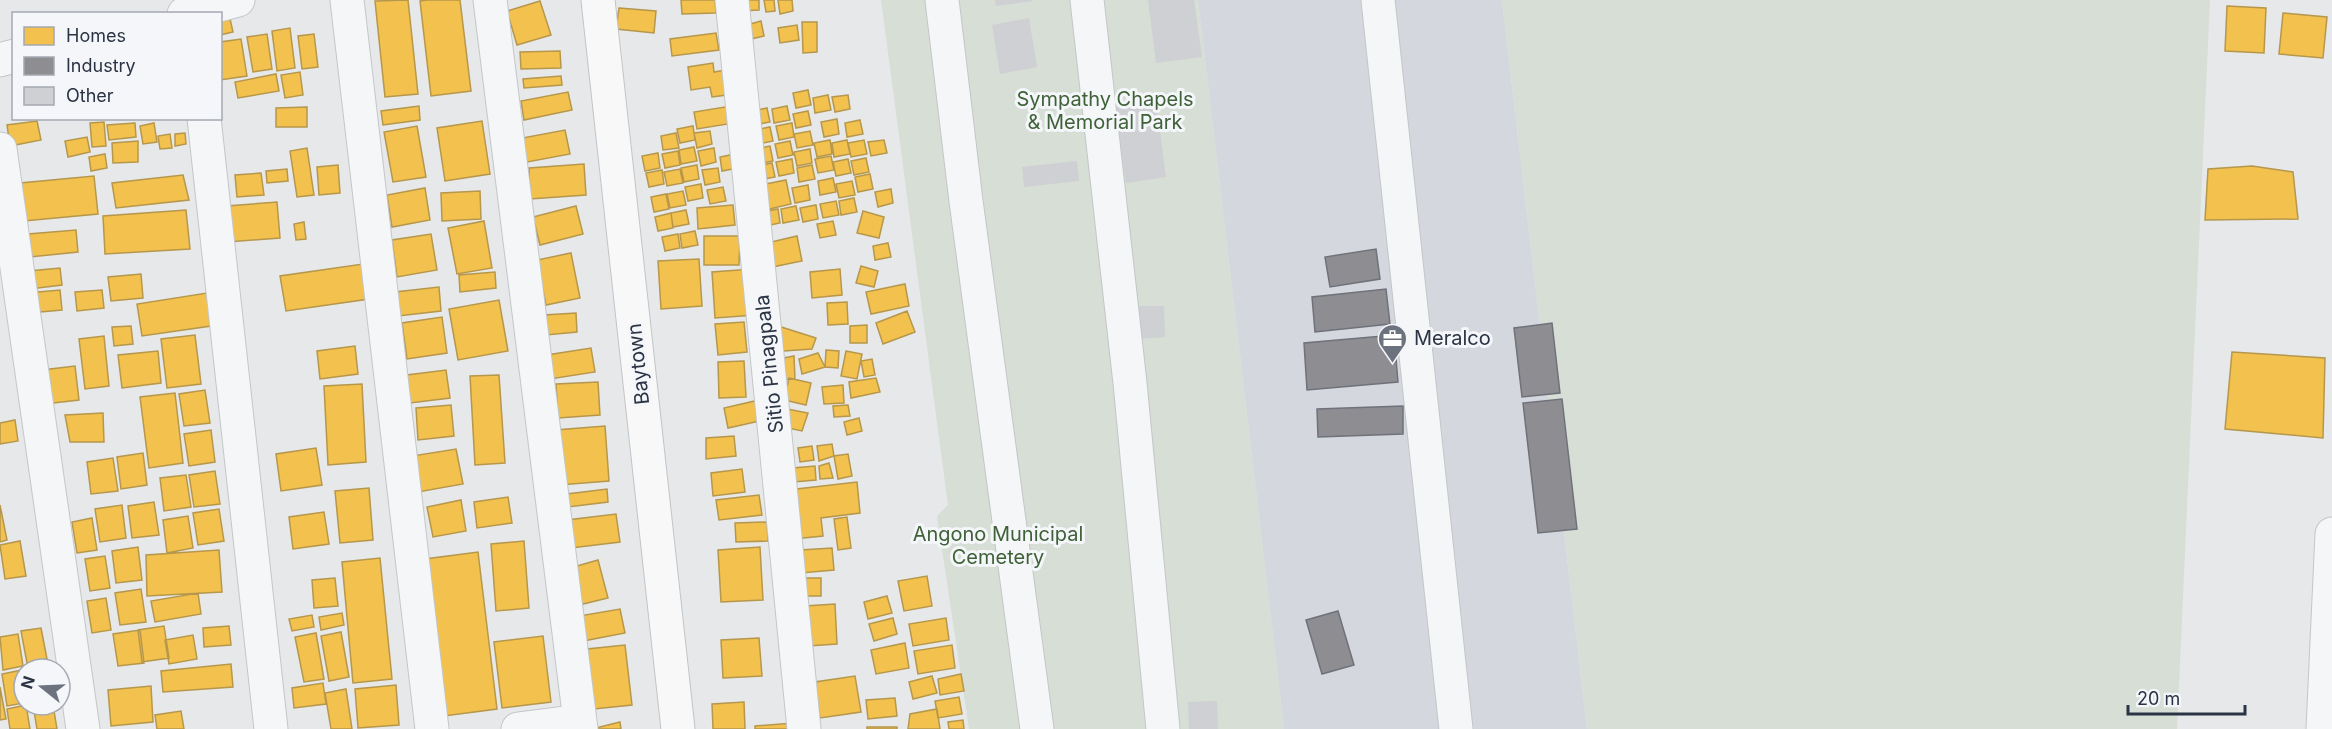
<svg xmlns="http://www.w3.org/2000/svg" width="2332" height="729" font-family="Inter,sans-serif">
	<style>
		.built { fill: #d4d7dd }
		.green { fill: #d6ded6 }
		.homes { fill: #f2c14e; stroke: #b6974b; stroke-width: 1.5 }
		.industry { fill: #8d8d92; stroke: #70727b; stroke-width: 1.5 }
		.building { fill: #ced0d3 }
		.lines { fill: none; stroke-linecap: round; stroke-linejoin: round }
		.minor-casing { stroke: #c4c6c8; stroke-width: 35 }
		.major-casing { stroke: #c2c5c8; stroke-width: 35 }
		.minor { stroke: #f5f6f7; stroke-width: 33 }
		.major { stroke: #f8f8f8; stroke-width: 33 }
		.labels { text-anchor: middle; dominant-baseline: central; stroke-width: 6; stroke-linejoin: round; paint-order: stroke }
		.park-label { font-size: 20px; fill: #3f6138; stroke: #f4f6f9 }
		.poi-label { font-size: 20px; fill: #2b3445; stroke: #f4f6f9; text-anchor: start }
		.street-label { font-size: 20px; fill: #2b3445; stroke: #f4f6f9 }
	</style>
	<rect width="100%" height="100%" fill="#e6e8ea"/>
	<!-- built -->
	<path class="built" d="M 1198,0 L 1502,0 L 1587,729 L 1284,729 Z"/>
	<!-- green -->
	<path class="green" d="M 881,0 L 1198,0 L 1284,729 L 969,729 L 937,516 L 948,505 Z
		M 1502,0 L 2210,0 L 2177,729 L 1587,729 Z"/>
	<!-- homes -->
	<path class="homes" d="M 408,0 L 418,94 L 385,97 L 375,1 Z
		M 427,0 L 460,0 L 471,91 L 431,96 L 420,1 Z
		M 681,0 L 715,0 L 716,13 L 682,14 Z
		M 741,0 L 759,0 L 759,10 L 741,11 Z
		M 764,0 L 774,0 L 775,11 L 766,12 Z
		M 778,0 L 792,0 L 793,11 L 780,14 Z
		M 540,1 L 551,35 L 517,45 L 507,11 Z
		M 2227,6 L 2266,8 L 2264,53 L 2225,51 Z
		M 619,8 L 656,11 L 654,33 L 616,29 Z
		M 228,10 L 233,32 L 220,35 L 220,14 Z
		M 2283,13 L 2327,17 L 2323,58 L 2279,54 Z
		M 761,21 L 764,36 L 747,40 L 743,26 Z
		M 802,22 L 817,22 L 817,52 L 803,53 Z
		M 797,25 L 799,40 L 780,43 L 778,28 Z
		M 290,28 L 295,68 L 277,71 L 272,31 Z
		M 716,33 L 719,50 L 672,56 L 670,39 Z
		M 267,34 L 272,69 L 253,72 L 247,37 Z
		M 314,34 L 318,67 L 302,69 L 298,36 Z
		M 241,39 L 247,76 L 220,80 L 220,42 Z
		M 560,51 L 561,68 L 521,69 L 520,52 Z
		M 713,63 L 714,72 L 731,69 L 735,94 L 712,97 L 710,87 L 691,90 L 688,67 Z
		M 300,72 L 303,95 L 285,98 L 281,75 Z
		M 276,74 L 279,91 L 238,98 L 235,82 Z
		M 561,76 L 562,85 L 524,88 L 523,79 Z
		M 808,90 L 811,105 L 796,108 L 793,93 Z
		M 568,92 L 572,110 L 524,120 L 521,101 Z
		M 828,95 L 831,110 L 815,113 L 813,98 Z
		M 848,95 L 850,109 L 835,112 L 832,97 Z
		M 419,106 L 420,120 L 383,125 L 381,111 Z
		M 731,106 L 734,123 L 697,129 L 694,112 Z
		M 787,106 L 790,120 L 774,123 L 772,109 Z
		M 307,107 L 307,127 L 276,127 L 276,108 Z
		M 767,108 L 770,122 L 754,125 L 752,111 Z
		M 808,111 L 811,125 L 796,128 L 793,114 Z
		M 837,119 L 839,134 L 824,137 L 821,122 Z
		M 860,120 L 863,134 L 847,137 L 845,123 Z
		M 37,121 L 41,140 L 10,146 L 7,125 Z
		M 482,121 L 490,174 L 445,181 L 437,128 Z
		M 104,122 L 106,146 L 92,147 L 90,123 Z
		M 135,123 L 136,137 L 109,140 L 107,125 Z
		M 154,123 L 157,142 L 143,144 L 140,126 Z
		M 792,123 L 794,137 L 779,140 L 776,126 Z
		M 417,126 L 426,177 L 393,182 L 384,132 Z
		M 693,126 L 695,140 L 680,143 L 677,129 Z
		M 770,127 L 773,141 L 758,144 L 755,130 Z
		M 565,130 L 570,154 L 522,163 L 517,139 Z
		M 710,131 L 712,144 L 697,148 L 694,133 Z
		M 810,131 L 813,145 L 797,148 L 794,134 Z
		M 185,133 L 186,144 L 175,146 L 175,134 Z
		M 676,133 L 679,148 L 663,150 L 661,136 Z
		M 170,134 L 172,148 L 160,149 L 158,136 Z
		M 87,137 L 90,152 L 68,157 L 65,141 Z
		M 830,140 L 832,154 L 817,157 L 814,143 Z
		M 847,140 L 850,154 L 834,157 L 832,143 Z
		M 864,140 L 867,154 L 851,157 L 848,143 Z
		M 884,140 L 887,153 L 871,156 L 868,142 Z
		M 138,141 L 138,162 L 113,163 L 112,143 Z
		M 790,141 L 793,155 L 778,158 L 775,144 Z
		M 770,146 L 773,161 L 757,164 L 754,149 Z
		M 694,147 L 697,161 L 681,164 L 679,150 Z
		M 307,148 L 314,195 L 297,197 L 290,151 Z
		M 714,148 L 716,162 L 701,166 L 698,151 Z
		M 810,149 L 812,163 L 797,166 L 794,152 Z
		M 678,151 L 680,165 L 665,168 L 662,154 Z
		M 658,153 L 660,168 L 645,171 L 642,156 Z
		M 105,154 L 107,168 L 91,171 L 89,157 Z
		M 735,154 L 738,168 L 722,171 L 720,157 Z
		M 831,156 L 834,170 L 818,173 L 815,159 Z
		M 866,158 L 869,172 L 854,175 L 851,161 Z
		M 792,159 L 794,173 L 779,176 L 776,162 Z
		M 848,159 L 851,173 L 836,176 L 833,162 Z
		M 772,163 L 775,177 L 759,180 L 757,166 Z
		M 584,164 L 586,195 L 530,199 L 529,168 Z
		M 338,165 L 340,193 L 319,195 L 317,167 Z
		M 697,165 L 699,179 L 684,182 L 681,168 Z
		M 812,165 L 815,179 L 799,182 L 797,168 Z
		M 2252,166 L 2293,172 L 2298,219 L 2205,220 L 2208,169 Z
		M 718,168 L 720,182 L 705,185 L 702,170 Z
		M 287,169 L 288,181 L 267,183 L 266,171 Z
		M 680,169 L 683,183 L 667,186 L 664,172 Z
		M 662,170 L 664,184 L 649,187 L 646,173 Z
		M 261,173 L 264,195 L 237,197 L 235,175 Z
		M 870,174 L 873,189 L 858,192 L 855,177 Z
		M 183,175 L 189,200 L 116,208 L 112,183 Z
		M 94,176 L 98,214 L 24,221 L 20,183 Z
		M 833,178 L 836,192 L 820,195 L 818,181 Z
		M 786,180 L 791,204 L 761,211 L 756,186 Z
		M 852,181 L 855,195 L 839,198 L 836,184 Z
		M 701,184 L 703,198 L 688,201 L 685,187 Z
		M 808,185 L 810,200 L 795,203 L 792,188 Z
		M 723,187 L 726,201 L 710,204 L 707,190 Z
		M 425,188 L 430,220 L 392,227 L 387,195 Z
		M 891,189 L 893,203 L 878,207 L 875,192 Z
		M 480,191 L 481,219 L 442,221 L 441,193 Z
		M 683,191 L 686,205 L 670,208 L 667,194 Z
		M 666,194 L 669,209 L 654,212 L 651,197 Z
		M 854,198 L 857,212 L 841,215 L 839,201 Z
		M 836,201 L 839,215 L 823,218 L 820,204 Z
		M 277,202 L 280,238 L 228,242 L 227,206 Z
		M 733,205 L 735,225 L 698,229 L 697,208 Z
		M 816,205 L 818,219 L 803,222 L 800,208 Z
		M 576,206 L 583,234 L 540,245 L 533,217 Z
		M 796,206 L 799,220 L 783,223 L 781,209 Z
		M 778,209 L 780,223 L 765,226 L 762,212 Z
		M 186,210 L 190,249 L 105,254 L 103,216 Z
		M 686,210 L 689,224 L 673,227 L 671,213 Z
		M 863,211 L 884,217 L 879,238 L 857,233 Z
		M 671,213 L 673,228 L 658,231 L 655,217 Z
		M 484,221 L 492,268 L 457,274 L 448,228 Z
		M 833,221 L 836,235 L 820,238 L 817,224 Z
		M 304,222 L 306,239 L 296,240 L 294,224 Z
		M 76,230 L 78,252 L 30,257 L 28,234 Z
		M 695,231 L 698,245 L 682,248 L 680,234 Z
		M 431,234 L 437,270 L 397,277 L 392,240 Z
		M 678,234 L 680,248 L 665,251 L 662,237 Z
		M 704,236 L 740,236 L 739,265 L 704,265 Z
		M 797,236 L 802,261 L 772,267 L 767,243 Z
		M 888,243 L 891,257 L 875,260 L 873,246 Z
		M 571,253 L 580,298 L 546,305 L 537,260 Z
		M 699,259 L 702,306 L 661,309 L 658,261 Z
		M 363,264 L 369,299 L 286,311 L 280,276 Z
		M 861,266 L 878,271 L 874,287 L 856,283 Z
		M 60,268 L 62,285 L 30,289 L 29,271 Z
		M 752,269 L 755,315 L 715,318 L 712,272 Z
		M 840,269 L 842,295 L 812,298 L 810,272 Z
		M 495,272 L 496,288 L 460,292 L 459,275 Z
		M 141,274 L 143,298 L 111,301 L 108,277 Z
		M 905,284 L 909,306 L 871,314 L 866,292 Z
		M 439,287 L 441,311 L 398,316 L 395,292 Z
		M 60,290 L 62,310 L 29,313 L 27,293 Z
		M 102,290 L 104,308 L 77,311 L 75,292 Z
		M 207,293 L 211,326 L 142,336 L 137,304 Z
		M 499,300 L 508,351 L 458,360 L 449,309 Z
		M 847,302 L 848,324 L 828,325 L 827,303 Z
		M 907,311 L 915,332 L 883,344 L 876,323 Z
		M 576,313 L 577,332 L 546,335 L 544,315 Z
		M 442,317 L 447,353 L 407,359 L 402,323 Z
		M 744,322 L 747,352 L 718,355 L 715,324 Z
		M 775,325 L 816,338 L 812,349 L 770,352 Z
		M 867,325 L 867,343 L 850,343 L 850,326 Z
		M 131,326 L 133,344 L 114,346 L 112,327 Z
		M 195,335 L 201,384 L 167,388 L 161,339 Z
		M 104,336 L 109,386 L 85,389 L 79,339 Z
		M 355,346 L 358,374 L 320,379 L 317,351 Z
		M 591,348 L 595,372 L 550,379 L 547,355 Z
		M 826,350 L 839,351 L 838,368 L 825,367 Z
		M 158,351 L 161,383 L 122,388 L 118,355 Z
		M 846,351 L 862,354 L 857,379 L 841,376 Z
		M 2232,352 L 2325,358 L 2323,438 L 2225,429 Z
		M 818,353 L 825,367 L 802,374 L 799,359 Z
		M 794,356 L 795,379 L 776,380 L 773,360 Z
		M 872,359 L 875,375 L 864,377 L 861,361 Z
		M 744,361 L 746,397 L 719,398 L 718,362 Z
		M 75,366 L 79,400 L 45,404 L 42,370 Z
		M 446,370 L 450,398 L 410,403 L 407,375 Z
		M 499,375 L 505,463 L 475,465 L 470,376 Z
		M 789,378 L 811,383 L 806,405 L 784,400 Z
		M 876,378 L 880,392 L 851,398 L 849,382 Z
		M 598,382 L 600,415 L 558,418 L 556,384 Z
		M 362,384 L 366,462 L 328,465 L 324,386 Z
		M 843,385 L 844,403 L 824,404 L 822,387 Z
		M 205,390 L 210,423 L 184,426 L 179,394 Z
		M 175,393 L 183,463 L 149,468 L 140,397 Z
		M 759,400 L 764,420 L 728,428 L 724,408 Z
		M 451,405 L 454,436 L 418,440 L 416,408 Z
		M 848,405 L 850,416 L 834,417 L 833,406 Z
		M 787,409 L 808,413 L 802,431 L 783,427 Z
		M 103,413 L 104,442 L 70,442 L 65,415 Z
		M 859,418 L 862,431 L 847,435 L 844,422 Z
		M 15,420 L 18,441 L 0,444 L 0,423 Z
		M 605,426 L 609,481 L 559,485 L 555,430 Z
		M 211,430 L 215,462 L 189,466 L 184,434 Z
		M 734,436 L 736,456 L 706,459 L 706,438 Z
		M 832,444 L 834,456 L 819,461 L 817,446 Z
		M 812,446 L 814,460 L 800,462 L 798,448 Z
		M 316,448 L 322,485 L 281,491 L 276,454 Z
		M 456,449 L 463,484 L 418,492 L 412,456 Z
		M 143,453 L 147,485 L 121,489 L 117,457 Z
		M 848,454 L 852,476 L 838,479 L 834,456 Z
		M 113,458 L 118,491 L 91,494 L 87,462 Z
		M 829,463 L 833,478 L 820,479 L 819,466 Z
		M 815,466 L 816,480 L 794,482 L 793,468 Z
		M 742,469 L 745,492 L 713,496 L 711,473 Z
		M 215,471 L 220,504 L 194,507 L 189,475 Z
		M 186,475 L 191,507 L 164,511 L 160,478 Z
		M 857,482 L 860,513 L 821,518 L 823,536 L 794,539 L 788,490 Z
		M 369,488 L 373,540 L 340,543 L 335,491 Z
		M 607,489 L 608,502 L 568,507 L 567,494 Z
		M 759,495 L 762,515 L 719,520 L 716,500 Z
		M 508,497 L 512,523 L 477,528 L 474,502 Z
		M 461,500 L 466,531 L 433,537 L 427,507 Z
		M 154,502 L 159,535 L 132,538 L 128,506 Z
		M 0,505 L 7,540 L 0,542 Z
		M 122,505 L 126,538 L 100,542 L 95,509 Z
		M 219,509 L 224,541 L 198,545 L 193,513 Z
		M 324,512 L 329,544 L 293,549 L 289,517 Z
		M 616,514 L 620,542 L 571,548 L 567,520 Z
		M 188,516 L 193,548 L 167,553 L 163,520 Z
		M 847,517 L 851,548 L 838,550 L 834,519 Z
		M 92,518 L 97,550 L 77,553 L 72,522 Z
		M 767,522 L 768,541 L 736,542 L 735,523 Z
		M 20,541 L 26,576 L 5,579 L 0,545 Z
		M 524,541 L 529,608 L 496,611 L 491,544 Z
		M 138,547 L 142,580 L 116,583 L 112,551 Z
		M 760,547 L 763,600 L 721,602 L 718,550 Z
		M 832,548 L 834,570 L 801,573 L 800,550 Z
		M 219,550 L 222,592 L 147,596 L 146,555 Z
		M 478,552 L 497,709 L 444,716 L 425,559 Z
		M 105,556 L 110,588 L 90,591 L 85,559 Z
		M 380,558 L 392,679 L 353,683 L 342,562 Z
		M 598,560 L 608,598 L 579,605 L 570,568 Z
		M 927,576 L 932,606 L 904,611 L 898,581 Z
		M 335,578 L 338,606 L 314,608 L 312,580 Z
		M 804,578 L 821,578 L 821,596 L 804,596 Z
		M 141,589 L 146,622 L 120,625 L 115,593 Z
		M 198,593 L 201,614 L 155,622 L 151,601 Z
		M 887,596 L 892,613 L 868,619 L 864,602 Z
		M 106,598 L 111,630 L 92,633 L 87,601 Z
		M 835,604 L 837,644 L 808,646 L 805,606 Z
		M 620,609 L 625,633 L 583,641 L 579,616 Z
		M 342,613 L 344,625 L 321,630 L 319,617 Z
		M 312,615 L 314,627 L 292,631 L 289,619 Z
		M 893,618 L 897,634 L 874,641 L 869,624 Z
		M 946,618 L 949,640 L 913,646 L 909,624 Z
		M 164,626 L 169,658 L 142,662 L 138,630 Z
		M 229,626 L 231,645 L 204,647 L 203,628 Z
		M 41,628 L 47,659 L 27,663 L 21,631 Z
		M 140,630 L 144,663 L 118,666 L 113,634 Z
		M 341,632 L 349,677 L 329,681 L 321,636 Z
		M 316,633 L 324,679 L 304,682 L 295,637 Z
		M 18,634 L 23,666 L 3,670 L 0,637 Z
		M 193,635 L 197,659 L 169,664 L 165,640 Z
		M 543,636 L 551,702 L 502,708 L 494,642 Z
		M 759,638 L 762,676 L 723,678 L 721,640 Z
		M 905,643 L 909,668 L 876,674 L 871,650 Z
		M 625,645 L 632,705 L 594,709 L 587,649 Z
		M 952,645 L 955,668 L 918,674 L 914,651 Z
		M 231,664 L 233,687 L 163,692 L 161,671 Z
		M 22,670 L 24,703 L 7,706 L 2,674 Z
		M 961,674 L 964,691 L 940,695 L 938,679 Z
		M 855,676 L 861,712 L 820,718 L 815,682 Z
		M 932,676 L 937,693 L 913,699 L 909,682 Z
		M 323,683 L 326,704 L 294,708 L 292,688 Z
		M 396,685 L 399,725 L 358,728 L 355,689 Z
		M 151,686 L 153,722 L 111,726 L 108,690 Z
		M 0,687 L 6,719 L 0,720 Z
		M 346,689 L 352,729 L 331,729 L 325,693 Z
		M 959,697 L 962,714 L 938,718 L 935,701 Z
		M 895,698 L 897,716 L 868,719 L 866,700 Z
		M 744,702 L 745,729 L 713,729 L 712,704 Z
		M 26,705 L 30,729 L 10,729 L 7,709 Z
		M 33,705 L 53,705 L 57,729 L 37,729 Z
		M 937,709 L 940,729 L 908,729 L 910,714 Z
		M 181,711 L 184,729 L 157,729 L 155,715 Z
		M 963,720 L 964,729 L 949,729 L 948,722 Z
		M 620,722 L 621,729 L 592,729 Z
		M 793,723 L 793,729 L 755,729 L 755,726 Z
		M 867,727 L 897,727 L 897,729 L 867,729 Z"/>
	<!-- industry -->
	<path class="industry" d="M 1376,249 L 1380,279 L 1330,287 L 1325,257 Z
		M 1386,289 L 1390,324 L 1315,332 L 1312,297 Z
		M 1552,323 L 1560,393 L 1522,397 L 1514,328 Z
		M 1394,335 L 1398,382 L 1307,390 L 1304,343 Z
		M 1562,399 L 1577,529 L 1538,533 L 1523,403 Z
		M 1403,406 L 1403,434 L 1318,437 L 1317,409 Z
		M 1338,611 L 1354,665 L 1322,674 L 1306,620 Z"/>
	<!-- building -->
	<path class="building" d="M 995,0 L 1032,0 L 1033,1 L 996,6 Z
		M 1148,0 L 1194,0 L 1202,57 L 1156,63 Z
		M 1029,18 L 1037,67 L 1000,74 L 992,25 Z
		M 1156,101 L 1166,177 L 1126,183 L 1115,107 Z
		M 1077,161 L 1079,181 L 1024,187 L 1022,167 Z
		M 1135,306 L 1164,306 L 1165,337 L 1136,339 Z
		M 1217,701 L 1218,729 L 1189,729 L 1188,702 Z"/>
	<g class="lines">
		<defs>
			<path id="minor" d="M 347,0 L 432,729
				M 490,0 L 581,729
				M 732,0 L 804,729
				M 942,0 L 966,201 L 1037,729
				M 1087,0 L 1130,383 L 1163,729
				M 1378,0 L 1456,729
				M 184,14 L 238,0
				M 0,60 L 14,56
				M 204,118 L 271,729
				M 0,149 L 83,729
				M 518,729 L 580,721
				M 2323,729 L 2332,534"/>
			<path id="major" d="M 598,0 L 678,729"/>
		</defs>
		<!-- minor casing -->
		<use href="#minor" class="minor-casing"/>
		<!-- major casing -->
		<use href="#major" class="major-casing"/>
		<!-- minor -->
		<use href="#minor" class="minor"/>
		<!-- major -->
		<use href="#major" class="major"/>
	</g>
	<!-- icons -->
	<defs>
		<symbol id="office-pin" viewBox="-11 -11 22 30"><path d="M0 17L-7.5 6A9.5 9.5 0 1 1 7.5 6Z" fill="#6c737f" stroke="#f4f6f9"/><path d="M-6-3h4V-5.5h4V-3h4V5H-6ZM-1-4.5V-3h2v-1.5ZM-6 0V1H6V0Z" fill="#fff"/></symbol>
	</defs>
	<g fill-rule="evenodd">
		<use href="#office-pin" x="1376" y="322" width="33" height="45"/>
	</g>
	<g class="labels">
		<!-- park labels -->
		<g class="park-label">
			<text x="1105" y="99">Sympathy Chapels<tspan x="1105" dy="23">&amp; Memorial Park</tspan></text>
			<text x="998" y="534">Angono Municipal<tspan x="998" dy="23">Cemetery</tspan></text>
		</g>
		<!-- poi labels -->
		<g class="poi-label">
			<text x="1414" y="338">Meralco</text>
		</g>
		<!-- street labels -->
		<g class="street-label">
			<text transform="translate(638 364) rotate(-96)">Baytown</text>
			<text transform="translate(769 364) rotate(-96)">Sitio Pinagpala</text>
		</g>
	</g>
	<!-- legend -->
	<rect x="12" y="12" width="210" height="108" fill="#f4f6f9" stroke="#a4a8b1" stroke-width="1.5"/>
	<rect x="24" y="27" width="30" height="18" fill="#f2c14e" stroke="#a4a8b1" stroke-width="1.5"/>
	<text x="66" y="42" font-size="18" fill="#2b3445">Homes</text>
	<rect x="24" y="57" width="30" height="18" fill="#8d8d92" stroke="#a4a8b1" stroke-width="1.5"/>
	<text x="66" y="72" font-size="18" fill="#2b3445">Industry</text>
	<rect x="24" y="87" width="30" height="18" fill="#ced0d3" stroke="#a4a8b1" stroke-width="1.5"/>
	<text x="66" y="102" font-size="18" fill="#2b3445">Other</text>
	<!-- north arrow -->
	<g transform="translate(42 687) rotate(288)"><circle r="28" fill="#f4f6f9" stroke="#a4a8b1" stroke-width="1.5"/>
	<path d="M0-4.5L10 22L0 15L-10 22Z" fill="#6c737f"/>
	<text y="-9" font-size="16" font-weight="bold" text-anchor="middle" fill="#2b3445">N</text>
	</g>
	<!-- scale -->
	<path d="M2128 705v9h117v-9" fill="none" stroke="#2b3445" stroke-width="3"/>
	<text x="2137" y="705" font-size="18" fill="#2b3445" stroke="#f4f6f9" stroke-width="4.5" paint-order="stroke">20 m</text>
</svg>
